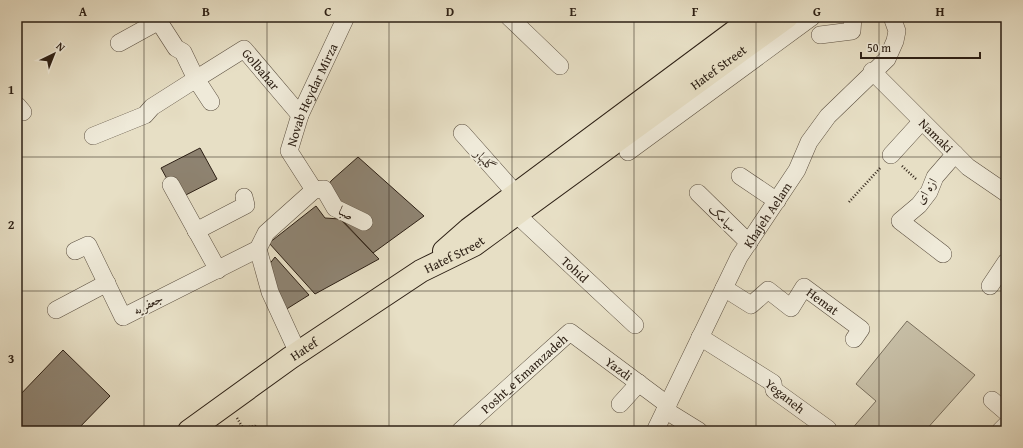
<svg xmlns="http://www.w3.org/2000/svg" width="1023" height="448" font-family="'Gentium Book Plus',Amiri,serif">
	<style>
		.green { fill: #c7bfa7; stroke: #7a705e }
		.building { fill: #8e8371; stroke: #2d2015 }
		.lines { fill: none; stroke-linecap: round; stroke-linejoin: round }
		.minor-casing { stroke: #5c5041; stroke-width: 18 }
		.primary-casing { stroke: #2d2015; stroke-width: 24 }
		.path { stroke: #2d2015; stroke-width: 2.5; stroke-dasharray: 1 2; stroke-linecap: butt }
		.minor { stroke: #efead9; stroke-width: 17 }
		.primary { stroke: #e7dfc5; stroke-width: 22 }
		.grid { fill: none; stroke: #2d2015; stroke-width: 1; stroke-opacity: 0.55 }
		.labels { text-anchor: middle; dominant-baseline: central; stroke-width: 3.5; stroke-linejoin: round; paint-order: stroke }
		.street-label { font-size: 13px; fill: #2d2015; stroke: #efead9 }
		.neatline { fill: none; stroke: #2d2015; stroke-width: 1.5 }
		.grid-label { font-size: 13px; text-anchor: middle; font-weight: bold; fill: #2d2015 }
	</style>
	<rect width="100%" height="100%" fill="#e7dfc5"/>
	<filter id="stains"><feTurbulence type="fractalNoise" baseFrequency=".005" numOctaves="4"/><feColorMatrix values="0 0 0 0 .2 0 0 0 0 .09 0 0 0 0 .02 0 0 0 .5 -.17"/></filter>
	<radialGradient id="worn" r=".72"><stop offset=".6" stop-color="#630" stop-opacity="0"/><stop offset="1" stop-color="#630" stop-opacity=".3"/></radialGradient>
	<!-- green -->
	<path class="green" d="M 907,321 L 975,375 L 925,431 L 850,431 L 876,401 L 856,384 Z"/>
	<!-- building -->
	<path class="building" d="M 200,148 L 217,179 L 178,199 L 161,168 Z
		M 358,157 L 424,216 L 373,253 L 314,190 L 324,189 L 332,180 Z
		M 316,206 L 325,218 L 340,219 L 379,259 L 315,294 L 269,243 Z
		M 275,257 L 309,295 L 285,310 L 268,266 Z
		M 63,350 L 110,396 L 76,431 L 17,431 L 17,398 Z"/>
	<g class="lines">
		<defs>
			<g id="minor">
				<path id="s1" d="M 156,17 L 176,48 L 183,52 L 196,79 L 244,49 L 300,115"/>
				<path d="M 509,17 L 560,66"/>
				<path d="M 820,35 L 852,31 L 853,17"/>
				<path d="M 119,43 L 159,21"/>
				<path id="s2" d="M 872,71 L 968,167 L 1006,193"/>
				<path d="M 17,105 L 23,112"/>
				<path d="M 462,133 L 509,186"/>
				<path d="M 93,136 L 145,115 L 152,107 L 196,79 L 211,102"/>
				<path d="M 628,152 L 812,17"/>
				<path d="M 891,155 L 921,122"/>
				<path d="M 740,176 L 777,201"/>
				<path d="M 171,185 L 218,270"/>
				<path d="M 314,190 L 324,189 L 335,208 L 364,222"/>
				<path d="M 698,193 L 749,243"/>
				<path id="s3" d="M 516,214 L 635,325"/>
				<path d="M 196,231 L 246,205 L 244,197"/>
				<path d="M 75,251 L 88,245 L 123,317 L 258,249"/>
				<path d="M 943,254 L 900,221 L 919,205 L 929,192 L 935,177 L 955,154"/>
				<path d="M 990,286 L 1006,262"/>
				<path id="s4" d="M 724,288 L 751,305 L 768,290 L 791,308 L 804,287 L 861,329 L 854,339"/>
				<path d="M 56,310 L 107,283"/>
				<path d="M 700,337 L 773,383 L 774,390 L 828,429"/>
				<path id="s5" d="M 298,353 L 270,292 L 258,249 L 266,233 L 314,190 L 289,151 L 300,115 L 346,17"/>
				<path d="M 992,400 L 1006,412"/>
				<path d="M 620,404 L 639,383"/>
				<path d="M 665,410 L 699,431"/>
				<path id="s6" d="M 460,431 L 570,332 L 668,405"/>
				<path id="s7" d="M 655,431 L 739,257 L 797,170 L 809,142 L 828,116 L 887,59 L 895,41 L 897,31 L 892,17"/>
				<path d="M 1000,431 L 1006,425"/>
			</g>
			<g id="primary">
				<path d="M 444,251 L 469,229 L 754,17"/>
				<path id="s8" d="M 189,431 L 290,358 L 421,271 L 474,245 L 787,17"/>
			</g>
		</defs>
		<!-- minor casing -->
		<use href="#minor" class="minor-casing"/>
		<!-- primary casing -->
		<use href="#primary" class="primary-casing"/>
		<!-- path -->
		<path class="path" d="M 902,166 L 917,180
			M 849,202 L 881,167
			M 237,418 L 243,428
			M 243,428 L 255,426 L 259,431"/>
		<!-- minor -->
		<use href="#minor" class="minor"/>
		<!-- primary -->
		<use href="#primary" class="primary"/>
	</g>
	<!-- grid -->
	<path class="grid" d="M 144,17 L 144,431M 267,17 L 267,431M 389,17 L 389,431M 512,17 L 512,431M 634,17 L 634,431M 756,17 L 756,431M 879,17 L 879,431M 17,157 L 1006,157M 17,291 L 1006,291"/>
	<g class="labels">
		<!-- street labels -->
		<g class="street-label">
			<text stroke="none"><textPath href="#s8" startOffset="643">Hatef Street</textPath></text>
			<text stroke="none"><textPath href="#s1" startOffset="158">Golbahar</textPath></text>
			<text stroke="none"><textPath href="#s5" startOffset="301">Novab Heydar Mirza</textPath></text>
			<text stroke="none"><textPath href="#s2" startOffset="91">Namaki</textPath></text>
			<text transform="translate(485 160) rotate(48)">گلبهار</text>
			<text transform="translate(926 191) rotate(-57)">ازه ای</text>
			<text transform="translate(346 213) rotate(29)">صبا</text>
			<text stroke="none"><textPath href="#s7" startOffset="244">Khajeh Aelam</textPath></text>
			<text transform="translate(723 218) rotate(45)">سیامک</text>
			<text stroke="none"><textPath href="#s8" startOffset="319">Hatef Street</textPath></text>
			<text stroke="none"><textPath href="#s3" startOffset="81">Tohid</textPath></text>
			<text stroke="none"><textPath href="#s4" startOffset="132">Hemat</textPath></text>
			<text transform="translate(148 304) rotate(-27)">جعفریه</text>
			<text stroke="none"><textPath href="#s8" startOffset="141">Hatef</textPath></text>
			<text stroke="none"><textPath href="#s6" startOffset="209">Yazdi</textPath></text>
			<text stroke="none"><textPath href="#s6" startOffset="86">Posht_e Emamzadeh</textPath></text>
			<text transform="translate(785 396) rotate(39)">Yeganeh</text>
		</g>
	</g>
	<!-- margin -->
	<rect width="1023" height="448" fill="none" stroke="#e7dfc5" stroke-width="44"/>
	<!-- north arrow -->
	<g transform="translate(54 54) rotate(43)" stroke="#efead9" stroke-width="3" paint-order="stroke">
	<path d="M0-3L7 15L0 10L-7 15Z" fill="#2d2015"/>
	<text y="-6" font-size="11" font-weight="bold" text-anchor="middle" fill="#2d2015">N</text>
	</g>
	<!-- scale -->
	<path d="M861 52v6h119v-6" fill="none" stroke="#2d2015" stroke-width="2"/>
	<text x="867" y="52" font-size="12" fill="#2d2015" stroke="#efead9" stroke-width="3" paint-order="stroke">50 m</text>
	<rect x="22" y="22" width="979" height="404" class="neatline"/>
	<g class="grid-label">
		<text x="83" y="16">A</text>
		<text x="206" y="16">B</text>
		<text x="328" y="16">C</text>
		<text x="450" y="16">D</text>
		<text x="573" y="16">E</text>
		<text x="695" y="16">F</text>
		<text x="817" y="16">G</text>
		<text x="940" y="16">H</text>
		<text x="11" y="94">1</text>
		<text x="11" y="229">2</text>
		<text x="11" y="363">3</text>
	</g>
	<rect width="100%" height="100%" filter="url(#stains)"/>
	<rect width="100%" height="100%" fill="url(#worn)"/>
</svg>
